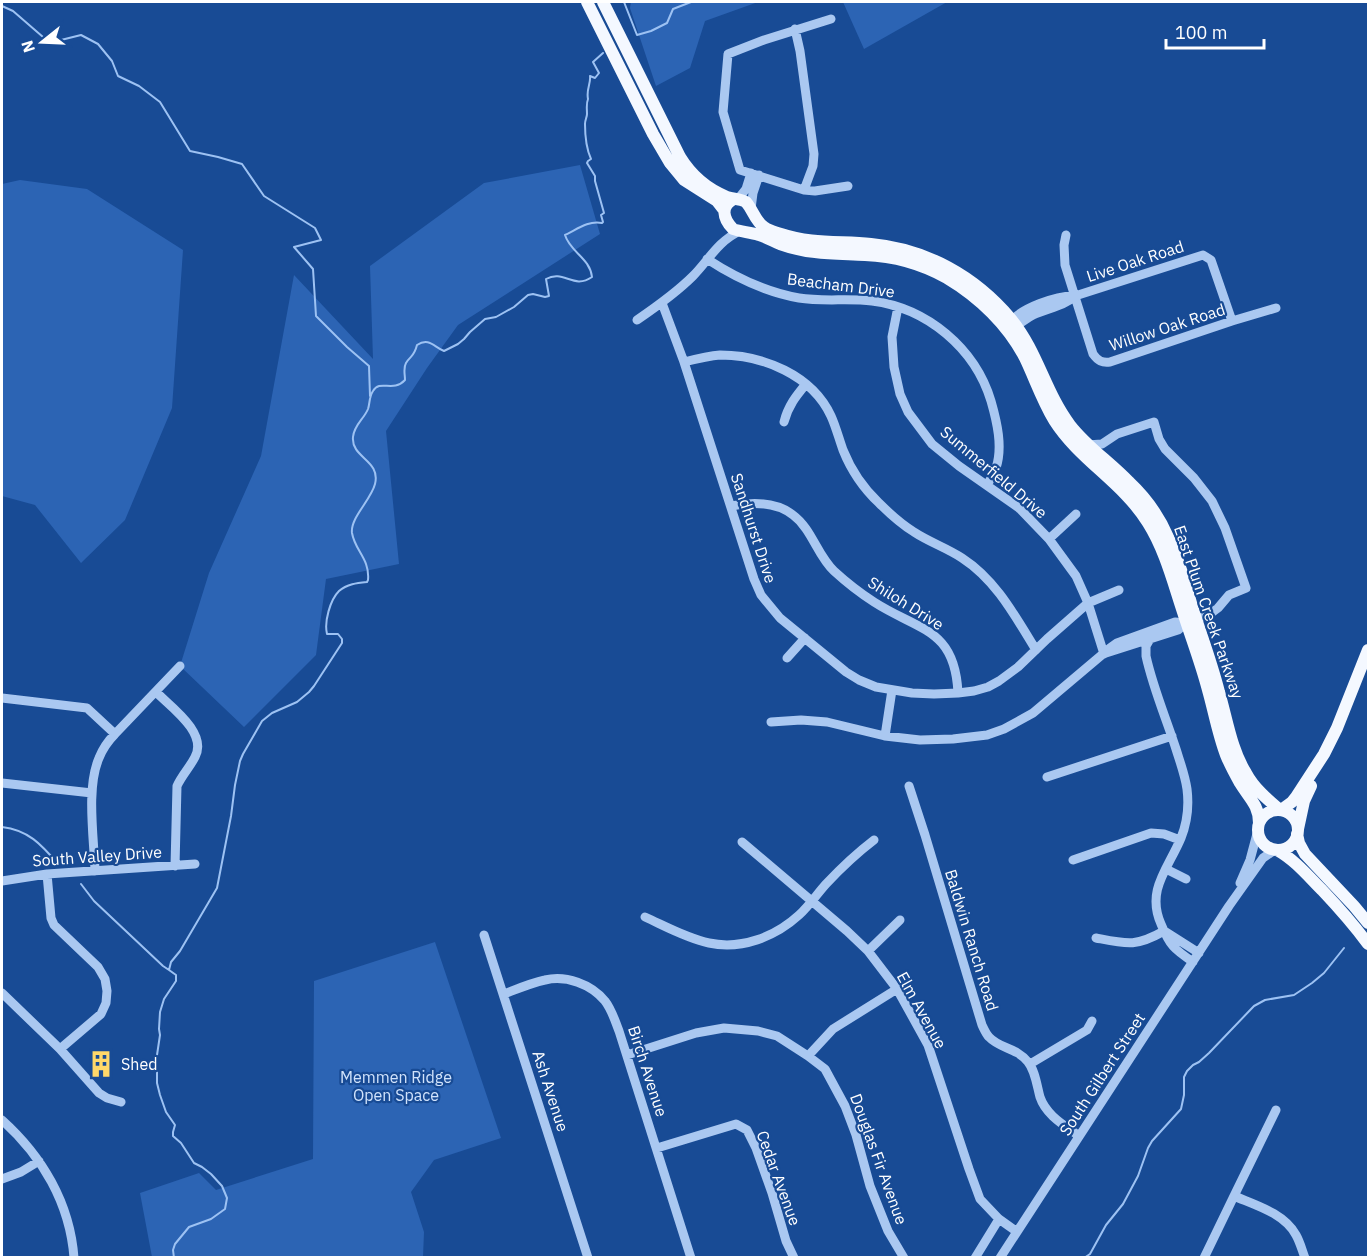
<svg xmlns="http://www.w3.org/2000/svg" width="1370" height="1259" font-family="'IBM Plex Sans',sans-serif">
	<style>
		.green { fill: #2c64b4 }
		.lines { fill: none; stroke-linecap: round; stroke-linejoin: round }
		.stream { stroke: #9dc2f3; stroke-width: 2 }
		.minor { stroke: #aac8f1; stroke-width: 9 }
		.major { stroke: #f4f8ff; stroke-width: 12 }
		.labels { text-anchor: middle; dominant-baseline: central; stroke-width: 4.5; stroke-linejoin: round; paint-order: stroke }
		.street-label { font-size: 16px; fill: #fff; stroke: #184b95 }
		.poi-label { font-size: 16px; fill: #fff; stroke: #184b95; text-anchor: start }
		.park-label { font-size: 16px; fill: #d1e3fc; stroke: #184b95 }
	</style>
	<rect width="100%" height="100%" fill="#184b95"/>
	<!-- green -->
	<path class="green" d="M 631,2 L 758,2 L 705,21 L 690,68 L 656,86 L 630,8 Z
		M 843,2 L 947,2 L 864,49 Z
		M 580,165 L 600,234 L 458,325 L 427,368 L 386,431 L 399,564 L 326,579 L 316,655 L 244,727 L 180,666 L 209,573 L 261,456 L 294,275 L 373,359 L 370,266 L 484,183 Z
		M 20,180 L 87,189 L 183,250 L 172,408 L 125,520 L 81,563 L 35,505 L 2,496 L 2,184 Z
		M 435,942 L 501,1138 L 434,1160 L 411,1192 L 424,1232 L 423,1257 L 152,1257 L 140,1193 L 199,1173 L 216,1190 L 313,1159 L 314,981 Z"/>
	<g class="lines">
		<!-- stream -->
		<path class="stream" d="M 624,2 L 637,35 L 651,31 L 667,23 L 673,9 L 691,2
			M 2,6 L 13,11 L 43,37 L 57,41 L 81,35 L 98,44 L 112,61 L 118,76 L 139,86 L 160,102 L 190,151 L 218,157 L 242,164 L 264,196 L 315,228 L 321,240 L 294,247 L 313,269 L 316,316 L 347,347 L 369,366 L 370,396
			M 2,827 C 28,830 41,844 58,864
			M 81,884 L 94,901 L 163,966 L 169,970
			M 174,1258 L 173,1250 L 175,1244 L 189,1227 L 211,1219 L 225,1209 L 227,1198 L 222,1186 L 211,1174 L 202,1167 L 194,1163 L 181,1143 L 173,1136 L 173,1132 L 175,1125 L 166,1112 L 160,1095 L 157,1083 L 157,1055 L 160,1035 L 159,1029 L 160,1012 L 164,999 L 176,981 L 176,975 L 169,970 L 171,962 L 180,951 L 217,888 L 231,816 L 235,785 L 240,761 L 243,754 L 262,721 L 272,713 L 297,702 L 309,692 L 314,686 L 342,643 L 342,639 L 338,634 L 327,634 C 324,622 330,600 339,591 C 347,584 357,583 367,582 L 368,580 C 370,559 355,551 352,533 C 350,518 371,500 375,484 C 381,460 351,458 353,437 C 354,425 364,419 368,409 C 370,403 369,397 373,391 C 380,379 393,393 405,380 C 405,374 403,368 406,363 C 411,355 414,357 417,345 C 429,337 434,347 444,351 L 458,344 L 464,339 L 470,332 L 485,319 L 496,317 L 514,307 L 528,295 L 533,294 L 545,297 L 549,296 L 546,279 C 564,269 573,290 592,277 C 590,258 570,252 565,235 C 576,230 588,220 602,223 L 603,222 L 601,215 L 604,213 L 595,181 L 595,176 L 587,163 L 588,161 L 591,159 C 586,148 585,135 585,124 C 585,120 587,117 587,114 C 587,108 586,104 588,99 C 586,89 591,84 590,76 L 595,78 L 599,73 L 593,62 L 603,53
			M 1084,1258 L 1090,1254 L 1106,1225 L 1123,1204 L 1138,1176 L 1148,1148 L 1152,1141 L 1181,1109 L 1184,1095 L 1184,1077 L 1187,1071 L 1193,1065 L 1199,1062 L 1209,1053 L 1254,1006 L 1265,1000 L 1294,995 L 1312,983 L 1324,973 L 1344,948"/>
		<!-- minor -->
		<path class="minor" d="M 831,19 L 764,40 L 728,54 L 723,112 L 740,170 L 804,190 L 815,191 L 848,186
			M 795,29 L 800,51 L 814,154 L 813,166 L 804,190
			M 738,199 L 746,189 L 751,173
			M 751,209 L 753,193 L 759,175
			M 1066,235 L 1064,245 L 1065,265 L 1093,354 C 1098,361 1102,363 1110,362 L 1232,321 L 1276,308
			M 707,259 C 736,278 765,292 799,298 C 823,302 848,298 872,301 C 927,308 975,348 991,401 C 997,422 1003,447 996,468 C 994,474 990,480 987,485
			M 662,303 L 684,362 L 754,579 L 761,595 L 780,618 L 846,672 L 859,680 L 876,687 L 912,693 L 934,694 L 958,693 L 974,691 L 988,687 L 999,681 L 1018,667 L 1047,639 L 1088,603 L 1119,590
			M 898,307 L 892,337 L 894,367 L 900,394 L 908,412 L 932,444 L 959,466 L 1019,508 L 1049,539 L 1076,576 L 1088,603 L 1104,654
			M 637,320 C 656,307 676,293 693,276 C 708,261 718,241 740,231
			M 1010,323 C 1020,308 1058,295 1075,296
			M 1011,328 C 1020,325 1025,319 1033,315 C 1047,308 1063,307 1075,296 L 1203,255 L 1211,260 L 1232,321
			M 684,362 C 696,359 708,356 720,355 C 763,355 812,375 831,416 C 836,427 839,439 843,450 C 851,470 863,488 879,503 C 889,513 901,524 914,532 C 929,542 947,548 962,558 C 996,580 1015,616 1036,650
			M 784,422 C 788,406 796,396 806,384
			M 1087,445 L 1102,444 L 1117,434 L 1154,422 L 1159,439 L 1165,449 L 1194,478 L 1212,501 L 1225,528 L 1246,588 L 1229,595 L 1218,608 L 1210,614 L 1186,623 L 1178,630 L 1106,653
			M 731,506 C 752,502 775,501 793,515 C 812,529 817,555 834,571 C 846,582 860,593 874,602 C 919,631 955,628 958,693
			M 1049,539 L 1076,514
			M 1150,639 L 1146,646 L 1146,656 C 1153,688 1166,718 1176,749 C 1180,762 1185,775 1187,789 C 1189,805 1187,823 1181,838 C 1168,869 1146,890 1161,924 C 1170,946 1174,949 1193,962
			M 787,658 L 805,638
			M 156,692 C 171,707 208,733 195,757 C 190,767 182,775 177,786 L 175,866
			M 2,698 L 87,708 L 115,734
			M 771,722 L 801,720 L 827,722 L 885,736 L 920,740 L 953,739 L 987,735 L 1004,729 L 1033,713 L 1110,648 L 1117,643 L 1175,622 L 1186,623
			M 885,736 L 892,690
			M 1047,777 L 1172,736
			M 2,783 L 92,793
			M 909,786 L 925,835 L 982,1025 C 984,1029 986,1034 989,1037 C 1000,1049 1016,1047 1028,1062 C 1035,1070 1037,1086 1040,1097 C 1046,1115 1064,1125 1079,1136
			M 742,842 L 847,931 L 868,951 L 897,989 L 928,1045 L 969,1169 L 980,1199 L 999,1219 L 1016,1231
			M 1073,860 L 1151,833 L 1164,834 L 1180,840
			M 1166,869 L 1186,879
			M 95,871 C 94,838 86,788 99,758 C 103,748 108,741 115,734 L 180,666
			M 47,874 L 51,918 L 54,925 L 98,967 L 105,979 L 107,991 L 106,1003 L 101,1014 L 60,1049
			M 2,881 L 47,874 L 195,864
			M 1240,883 L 1250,860 L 1258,830
			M 645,917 C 665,926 686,938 709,943 C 741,950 775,937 799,915 C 809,906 817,894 826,884 C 841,868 857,853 874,840
			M 1166,932 L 1199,953
			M 484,935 L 588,1258
			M 1096,938 C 1127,944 1136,947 1164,931
			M 868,951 L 900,920
			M 2,993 L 60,1049 L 99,1093 L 107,1098 L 121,1102
			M 504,994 C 517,989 531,983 545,980 C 566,975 591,984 605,1001 C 612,1010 615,1021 619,1031 L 691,1258
			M 627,1055 L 696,1033 L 724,1028 L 758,1031 L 777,1036 L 808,1056 L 825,1069 L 845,1106 L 856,1135 L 870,1186 L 888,1231 L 904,1258
			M 808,1056 L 833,1029 L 897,989
			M 1030,1064 L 1087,1030 L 1092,1021
			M 2,1120 C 42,1156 70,1203 74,1258
			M 657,1148 L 736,1124 L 747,1130 L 756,1148 L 772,1193 L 786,1241 L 794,1258
			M 2,1179 L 21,1172 L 39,1161
			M 1234,1196 L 1276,1110
			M 975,1258 L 999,1219
			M 1000,1258 L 1229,906 L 1263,858 L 1276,849
			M 1204,1258 L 1234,1196 C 1255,1205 1284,1213 1296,1235 C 1300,1242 1302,1250 1305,1258"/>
		<!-- major -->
		<path class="major" d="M 587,2 L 653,134 L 670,163 L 684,180 L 717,201 L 724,210
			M 603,2 L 680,157 C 691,175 707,189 727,197 C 734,199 740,199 746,202 C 753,210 755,221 764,227 C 769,231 775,232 781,234 C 811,244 840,241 871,244 C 926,249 975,276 1011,319 C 1038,352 1045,392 1070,425 C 1087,447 1110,462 1129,482 C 1145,497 1159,516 1168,537 C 1179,560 1186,585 1193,610 C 1202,637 1212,664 1219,692 C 1227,719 1231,749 1246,773 C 1254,788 1267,799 1280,810
			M 734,199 C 720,206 723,219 733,229 C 741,232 750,232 759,235 C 766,237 773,241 780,244 C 791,248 803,251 815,252 C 831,254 848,254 865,255 C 893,256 922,264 947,278 C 979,297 1008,325 1025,358 C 1035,379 1042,400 1054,420 C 1080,461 1123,482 1148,523 C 1165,550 1173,582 1183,612 C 1191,637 1201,663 1208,690 C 1214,711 1218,734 1226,755 C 1230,765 1235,774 1240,783 C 1249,798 1259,805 1259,823
			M 1281,810 L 1292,802 L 1296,797 L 1324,754 L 1337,728 L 1368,650
			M1258 830a20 20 0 1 1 40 0a20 20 0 1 1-40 0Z
			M 1298,829 L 1304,801 L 1311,786
			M 1297,834 L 1299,843 L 1305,854 L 1354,906 L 1368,923
			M 1277,850 C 1295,860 1308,876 1322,890 C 1339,908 1354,925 1368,944"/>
	</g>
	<!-- icons -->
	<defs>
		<symbol id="building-bare" viewBox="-9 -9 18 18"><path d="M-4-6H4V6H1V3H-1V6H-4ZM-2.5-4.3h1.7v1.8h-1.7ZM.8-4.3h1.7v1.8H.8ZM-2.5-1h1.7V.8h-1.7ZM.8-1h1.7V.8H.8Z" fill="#ffd86a" stroke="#184b95" stroke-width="2.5" paint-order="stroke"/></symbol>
	</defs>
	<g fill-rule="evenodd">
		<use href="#building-bare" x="82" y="1045" width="38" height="38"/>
	</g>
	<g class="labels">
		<!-- street labels -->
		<g class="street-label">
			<text transform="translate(1135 261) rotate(-18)">Live Oak Road</text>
			<text transform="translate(841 285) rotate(7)">Beacham Drive</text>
			<text transform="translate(1167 327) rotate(-18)">Willow Oak Road</text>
			<text transform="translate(994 472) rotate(40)">Summerfield Drive</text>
			<text transform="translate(754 528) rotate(72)">Sandhurst Drive</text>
			<text transform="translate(906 603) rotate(32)">Shiloh Drive</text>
			<text transform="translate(1209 612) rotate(71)">East Plum Creek Parkway</text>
			<text transform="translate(97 856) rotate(-4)">South Valley Drive</text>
			<text transform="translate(972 940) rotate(73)">Baldwin Ranch Road</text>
			<text transform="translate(922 1010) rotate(61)">Elm Avenue</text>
			<text transform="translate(648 1071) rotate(72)">Birch Avenue</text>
			<text transform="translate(1102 1074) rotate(-57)">South Gilbert Street</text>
			<text transform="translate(551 1091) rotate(72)">Ash Avenue</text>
			<text transform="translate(879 1159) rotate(70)">Douglas Fir Avenue</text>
			<text transform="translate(779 1178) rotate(70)">Cedar Avenue</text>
		</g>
		<!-- poi labels -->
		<g class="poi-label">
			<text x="121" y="1064">Shed</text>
		</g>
		<!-- park labels -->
		<g class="park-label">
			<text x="396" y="1077">Memmen Ridge<tspan x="396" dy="18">Open Space</tspan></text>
		</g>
	</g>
	<!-- border -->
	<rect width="1370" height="1259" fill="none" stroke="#ffffff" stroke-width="6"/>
	<!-- north arrow -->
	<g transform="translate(42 42) rotate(252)" stroke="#184b95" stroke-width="4.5" paint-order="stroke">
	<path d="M0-4.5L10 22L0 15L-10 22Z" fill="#ffffff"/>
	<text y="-9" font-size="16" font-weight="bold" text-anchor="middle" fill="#ffffff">N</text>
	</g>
	<!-- scale -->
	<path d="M1166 39v9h98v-9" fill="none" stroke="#ffffff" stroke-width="3"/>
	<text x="1175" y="39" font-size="18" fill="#ffffff" stroke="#184b95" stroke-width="4.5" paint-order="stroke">100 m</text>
</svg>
